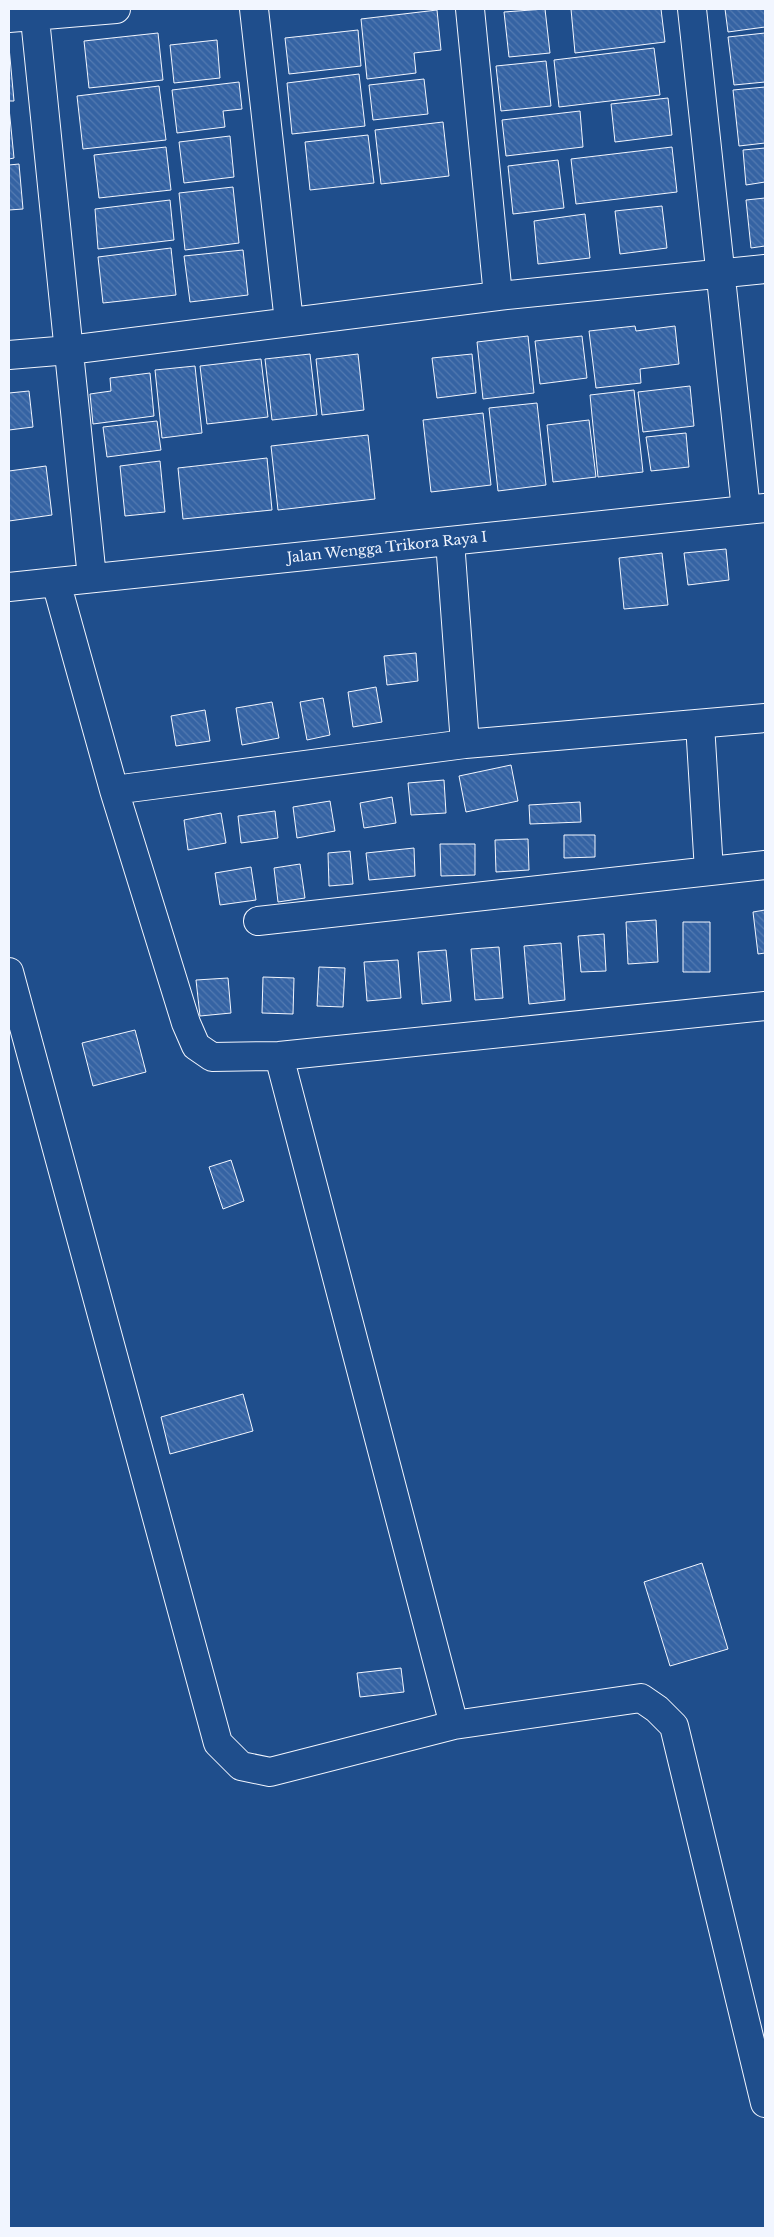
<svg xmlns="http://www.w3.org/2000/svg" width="774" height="2237" font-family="'Libre Baskerville',serif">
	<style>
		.building { fill: url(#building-back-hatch); stroke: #f2f6ff }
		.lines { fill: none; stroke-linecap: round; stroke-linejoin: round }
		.minor-casing { stroke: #f2f6ff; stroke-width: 30 }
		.minor { stroke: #1f4e8c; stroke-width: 28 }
		.labels { text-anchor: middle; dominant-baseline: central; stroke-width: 4; stroke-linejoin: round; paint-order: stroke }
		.street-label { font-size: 14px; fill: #f2f6ff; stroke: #1f4e8c }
	</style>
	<defs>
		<pattern id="building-back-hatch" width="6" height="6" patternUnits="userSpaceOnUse" patternTransform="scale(1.25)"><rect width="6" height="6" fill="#3563a3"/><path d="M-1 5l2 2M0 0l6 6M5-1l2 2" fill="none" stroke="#537ab1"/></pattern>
	</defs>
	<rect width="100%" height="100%" fill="#1f4e8c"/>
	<!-- building -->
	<path class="building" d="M 545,9 L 550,53 L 509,57 L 504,12 Z
		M 571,9 L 661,9 L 665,42 L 575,53 Z
		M 725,9 L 765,9 L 765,27 L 728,32 Z
		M 437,10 L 441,50 L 414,53 L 416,73 L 367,79 L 361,19 Z
		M 358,30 L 361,66 L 289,74 L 285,38 Z
		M 158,33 L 163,80 L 89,88 L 84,41 Z
		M 765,33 L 765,82 L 734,85 L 728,37 Z
		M 217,40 L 220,78 L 174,83 L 170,45 Z
		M 9,47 L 14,101 L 9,101 Z
		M 654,48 L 660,95 L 559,107 L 554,60 Z
		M 546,61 L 551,106 L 501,111 L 496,66 Z
		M 359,74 L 365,126 L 292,134 L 287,83 Z
		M 424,79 L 428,114 L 373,120 L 369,85 Z
		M 239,82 L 242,109 L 223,111 L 225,127 L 177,133 L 172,90 Z
		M 159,86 L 166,140 L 83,149 L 77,96 Z
		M 765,87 L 765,143 L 739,146 L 733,90 Z
		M 668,98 L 672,135 L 615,142 L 611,104 Z
		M 9,108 L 14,158 L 9,159 Z
		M 580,111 L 583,147 L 506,156 L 502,120 Z
		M 443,122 L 449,176 L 381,184 L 375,130 Z
		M 368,135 L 374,183 L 310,190 L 305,142 Z
		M 230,136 L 234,177 L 184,183 L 179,142 Z
		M 166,147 L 171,190 L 99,198 L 94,155 Z
		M 672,147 L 677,192 L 576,204 L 571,159 Z
		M 765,148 L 765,182 L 746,185 L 743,150 Z
		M 558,160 L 564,208 L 513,214 L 508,166 Z
		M 19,164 L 23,209 L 9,210 L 9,165 Z
		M 233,187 L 239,243 L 185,250 L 179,193 Z
		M 765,198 L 765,246 L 751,248 L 746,200 Z
		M 170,200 L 174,240 L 98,249 L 95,209 Z
		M 662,206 L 667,248 L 620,254 L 615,211 Z
		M 585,214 L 590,258 L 538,264 L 534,221 Z
		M 171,248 L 176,295 L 103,303 L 98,257 Z
		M 243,250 L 248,295 L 190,302 L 184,256 Z
		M 635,326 L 636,331 L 675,326 L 679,364 L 640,369 L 641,383 L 596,388 L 589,331 Z
		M 528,336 L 534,393 L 483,399 L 477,342 Z
		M 582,336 L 587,378 L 540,384 L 535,341 Z
		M 310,354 L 317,415 L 272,420 L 265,359 Z
		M 358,354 L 364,410 L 322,415 L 316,359 Z
		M 472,354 L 476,393 L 437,398 L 432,358 Z
		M 261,359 L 268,417 L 207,424 L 200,366 Z
		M 195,366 L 202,433 L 162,438 L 155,370 Z
		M 150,373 L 154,416 L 93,424 L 90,394 L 111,391 L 110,378 Z
		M 690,386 L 694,426 L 643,432 L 638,392 Z
		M 634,390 L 643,472 L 598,477 L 590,395 Z
		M 29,391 L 33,427 L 9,430 L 9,393 Z
		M 537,403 L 546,485 L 498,491 L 489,408 Z
		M 483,413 L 491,485 L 431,492 L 423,420 Z
		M 589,420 L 596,477 L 553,482 L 547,425 Z
		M 157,421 L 161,450 L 107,457 L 103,427 Z
		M 686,433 L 689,467 L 651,471 L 646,437 Z
		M 368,435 L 375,499 L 278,510 L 271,446 Z
		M 267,458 L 272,510 L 183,519 L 178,468 Z
		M 160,461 L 165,512 L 125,516 L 120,466 Z
		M 46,466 L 52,515 L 9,521 L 9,471 Z
		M 726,549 L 729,580 L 688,585 L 684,553 Z
		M 662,553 L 668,605 L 624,609 L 619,558 Z
		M 416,653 L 418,681 L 387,685 L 384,656 Z
		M 376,687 L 382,722 L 353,727 L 348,692 Z
		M 323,698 L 330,735 L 307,740 L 300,702 Z
		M 272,702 L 279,738 L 242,745 L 236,708 Z
		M 205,710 L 210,741 L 176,746 L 171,716 Z
		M 511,765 L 518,801 L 466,812 L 459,776 Z
		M 444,780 L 446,813 L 411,815 L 408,783 Z
		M 392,797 L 396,823 L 364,828 L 360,803 Z
		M 330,801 L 335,831 L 297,838 L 293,807 Z
		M 580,802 L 581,822 L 530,824 L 529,805 Z
		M 275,811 L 278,838 L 241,843 L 238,816 Z
		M 221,813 L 226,843 L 188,850 L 184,820 Z
		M 564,835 L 595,835 L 595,857 L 564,858 Z
		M 528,839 L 529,870 L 496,872 L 495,840 Z
		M 440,844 L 475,844 L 475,875 L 441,876 Z
		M 414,848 L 415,876 L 369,880 L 366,853 Z
		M 350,851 L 353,884 L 329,886 L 328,853 Z
		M 300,864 L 305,898 L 278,902 L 274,868 Z
		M 251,867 L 256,900 L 220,905 L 215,873 Z
		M 765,910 L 765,953 L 758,954 L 753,912 Z
		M 656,920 L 658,962 L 628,964 L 626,922 Z
		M 683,922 L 710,922 L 710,972 L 683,972 Z
		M 604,934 L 606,971 L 581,972 L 578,936 Z
		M 561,943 L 565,1000 L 529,1004 L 524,946 Z
		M 499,947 L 503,998 L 475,1000 L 471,949 Z
		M 446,950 L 451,1001 L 422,1004 L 418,952 Z
		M 398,960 L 401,998 L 367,1001 L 364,962 Z
		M 319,967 L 345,968 L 343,1007 L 317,1006 Z
		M 263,977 L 294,978 L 293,1014 L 262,1013 Z
		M 228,978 L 231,1013 L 200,1016 L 196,980 Z
		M 135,1030 L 146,1072 L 93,1086 L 82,1043 Z
		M 231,1160 L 244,1201 L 223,1209 L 209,1167 Z
		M 243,1394 L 253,1431 L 170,1454 L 161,1417 Z
		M 702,1563 L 728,1649 L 670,1666 L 644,1582 Z
		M 401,1668 L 404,1692 L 360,1697 L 357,1673 Z"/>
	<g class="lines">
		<defs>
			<path id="minor" d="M 34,9 L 92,578
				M 254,9 L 289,322
				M 470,9 L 498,296
				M 692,9 L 746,510
				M 9,18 L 116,9
				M 9,355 L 69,350 L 498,296 L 765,269
				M 450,541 L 465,744
				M 56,582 L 114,790 L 186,1023 L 196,1046 L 212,1057 L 279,1056 L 765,1006
				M 9,587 L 765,508
				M 700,724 L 709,871
				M 114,790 L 465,744 L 765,718
				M 258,921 L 765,865
				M 9,972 L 218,1743 L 241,1766 L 270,1772 L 454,1725 L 641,1698 L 657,1709 L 674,1726 L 765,2103
				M 279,1056 L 454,1725"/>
		</defs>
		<!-- minor casing -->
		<use href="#minor" class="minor-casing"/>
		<!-- minor -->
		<use href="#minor" class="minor"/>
	</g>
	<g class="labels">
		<!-- street labels -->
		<g class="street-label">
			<text transform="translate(387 547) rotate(-6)">Jalan Wengga Trikora Raya I</text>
		</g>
	</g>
	<!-- border -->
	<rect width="774" height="2237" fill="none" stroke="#f2f6ff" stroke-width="20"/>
</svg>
